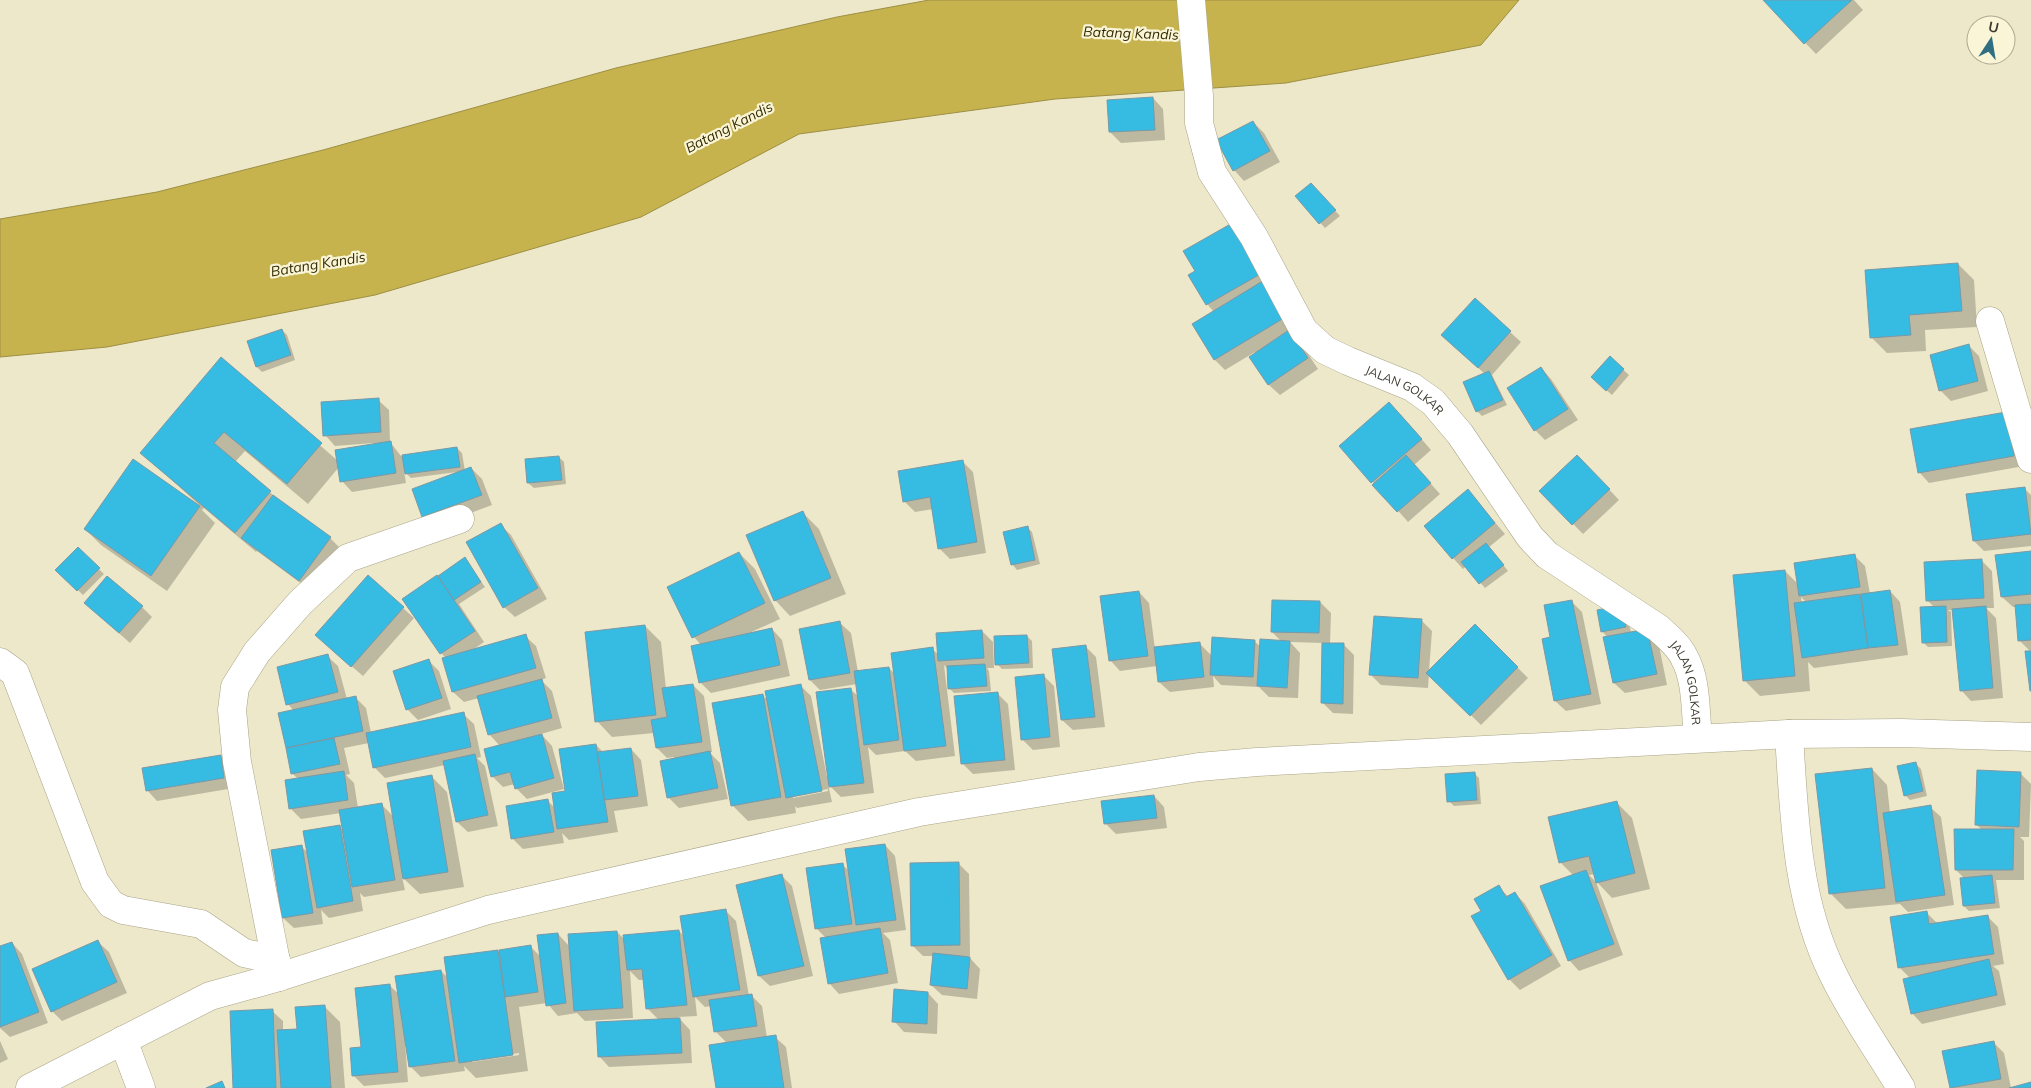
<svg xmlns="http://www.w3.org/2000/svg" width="2031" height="1088" font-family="Mulish,sans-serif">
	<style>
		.water { fill: #c6b34d; stroke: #9d8f44 }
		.shadow { fill: #0003; fill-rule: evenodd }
		.building { fill: #36bbe3; stroke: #7a99a5 }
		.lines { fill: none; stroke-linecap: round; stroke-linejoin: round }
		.minor-casing { stroke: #a9a488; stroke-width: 29 }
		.minor { stroke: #fff; stroke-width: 28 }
		.labels { text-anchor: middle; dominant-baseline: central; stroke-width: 4.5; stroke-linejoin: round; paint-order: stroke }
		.street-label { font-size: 12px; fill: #3c3a2f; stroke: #faf5d7 }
		.water-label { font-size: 14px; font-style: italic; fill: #332b00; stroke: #faf5d7 }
	</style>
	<rect width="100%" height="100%" fill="#ede8ca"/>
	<!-- water -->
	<path class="water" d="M 929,0 L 1519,0 L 1481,45 L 1286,83 L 1055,99 L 799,134 L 641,217 L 375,295 L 107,347 L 0,357 L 0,219 L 157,192 L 323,150 L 616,68 L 837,17 Z"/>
	<!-- shadow -->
	<path class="shadow" d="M 1764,0 L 1854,0 L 1863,10 L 1816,54 Z
		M 1153,98 L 1163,109 L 1165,140 L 1121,143 L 1110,132 Z
		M 1253,122 L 1264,133 L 1280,162 L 1244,181 L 1234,170 Z
		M 1316,190 L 1340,216 L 1325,228 L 1297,197 Z
		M 1233,223 L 1300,342 L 1318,369 L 1280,395 L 1269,385 L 1251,358 L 1256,354 L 1255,352 L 1225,370 L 1215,360 L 1193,324 L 1214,312 L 1207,304 L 1190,276 L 1197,271 Z
		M 1958,264 L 1974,280 L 1977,327 L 1925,330 L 1926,351 L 1887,353 L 1871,337 Z
		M 282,330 L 287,335 L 295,360 L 262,372 L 257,367 Z
		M 1510,332 L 1521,342 L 1492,375 L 1507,405 L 1482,416 L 1477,411 L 1485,374 L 1453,346 Z
		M 1969,346 L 1979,356 L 1988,391 L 1951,401 L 1940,390 Z
		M 1610,358 L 1629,375 L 1612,395 L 1597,382 Z
		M 221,359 L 338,461 L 374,445 L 374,443 L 335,446 L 325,435 L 378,400 L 389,410 L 390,442 L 401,456 L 457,448 L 462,453 L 465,471 L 471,468 L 482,479 L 492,505 L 433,527 L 423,516 L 457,472 L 411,478 L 404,471 L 406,483 L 352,492 L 342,481 L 339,467 L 308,504 L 245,451 L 235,462 L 280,501 L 330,538 L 341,549 L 310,590 L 257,551 L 256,552 L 204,508 L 202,510 L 215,523 L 167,591 L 101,545 L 85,529 L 197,505 L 198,504 L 142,453 Z
		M 1541,368 L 1551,379 L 1578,420 L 1545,440 L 1535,430 Z
		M 1400,414 L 1431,450 L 1414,465 L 1440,494 L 1408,522 L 1341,446 Z
		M 2005,414 L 2024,466 L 1929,483 L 1919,472 Z
		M 559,457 L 564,462 L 566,484 L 534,488 L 528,483 L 526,460 Z
		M 963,462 L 973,472 L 986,553 L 950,559 L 939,548 L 933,509 L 915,512 L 904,501 Z
		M 1588,467 L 1619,500 L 1583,534 L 1541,491 Z
		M 2024,488 L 2031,495 L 2031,546 L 1984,551 L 1974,541 Z
		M 1468,491 L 1505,534 L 1489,547 L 1508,571 L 1485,588 L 1466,566 L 1463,569 L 1453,558 Z
		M 803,513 L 819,529 L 846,594 L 790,616 L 775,600 Z
		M 500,525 L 511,535 L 547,599 L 515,617 L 504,607 Z
		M 1027,527 L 1032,532 L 1040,564 L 1017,570 L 1012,564 Z
		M 78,549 L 104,574 L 83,595 L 57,570 Z
		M 2031,552 L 2031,688 L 2031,652 L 2019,640 L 2017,607 L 2013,607 L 2002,597 Z
		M 739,553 L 755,569 L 780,619 L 749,633 L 772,629 L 782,640 L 790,676 L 711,693 L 701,683 L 701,645 L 694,637 Z
		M 1855,556 L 1865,566 L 1870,594 L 1890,591 L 1900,602 L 1908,655 L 1814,668 L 1808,662 L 1810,691 L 1760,696 L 1744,680 L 1785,571 L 1799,585 ZM 1801,597 L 1807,603 L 1802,604 Z
		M 465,559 L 485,587 L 459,604 L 484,642 L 471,651 L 525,636 L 536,646 L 546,678 L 541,680 L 552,691 L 562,728 L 541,734 L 552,746 L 564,789 L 527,799 L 516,788 L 515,784 L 503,787 L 492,776 L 500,746 L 489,734 L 479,698 L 464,702 L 453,692 L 444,659 L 446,658 L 441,653 L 437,577 L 442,582 Z
		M 1982,561 L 1992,571 L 1994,608 L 1986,608 L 1996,618 L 2003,698 L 1971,701 L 1961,690 L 1954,610 L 1948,610 L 1951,612 L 1952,646 L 1928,647 L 1923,642 L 1935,608 L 1927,600 Z
		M 1139,592 L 1149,603 L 1155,649 L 1199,643 L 1212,656 L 1254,641 L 1261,647 L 1282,642 L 1272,632 L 1320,602 L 1331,613 L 1330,644 L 1343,644 L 1354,655 L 1353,714 L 1333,713 L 1322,702 L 1323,643 L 1290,642 L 1300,653 L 1298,698 L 1269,697 L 1259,687 L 1221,685 L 1213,676 L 1214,687 L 1170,692 L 1159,682 L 1157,666 L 1120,671 L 1110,660 Z
		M 1571,601 L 1582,612 L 1601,704 L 1566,711 L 1555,701 L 1552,638 Z
		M 142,607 L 152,617 L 130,643 L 96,613 Z
		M 403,608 L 414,618 L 363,676 L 327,645 Z
		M 1627,612 L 1631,633 L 1658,641 L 1667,685 L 1625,693 L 1614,683 L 1608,638 L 1602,631 Z
		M 1421,620 L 1432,631 L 1429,671 L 1475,625 L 1528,678 L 1481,725 L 1429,674 L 1428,688 L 1381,685 L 1370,674 Z
		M 840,623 L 851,633 L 858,672 L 889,668 L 895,674 L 932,649 L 939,655 L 982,631 L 993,642 L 994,668 L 987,668 L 989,671 L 991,691 L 954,693 L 949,688 L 948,669 L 944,665 L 955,756 L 916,761 L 905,751 L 876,755 L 868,747 L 874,793 L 841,797 L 828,784 L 832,802 L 797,808 L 795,806 L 796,813 L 748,821 L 732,805 L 763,696 L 768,700 L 800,685 L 811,696 L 827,777 L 829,777 L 850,689 L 859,697 L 857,684 L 820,690 L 810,680 ZM 828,789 L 828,791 L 793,798 L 793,796 Z
		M 645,626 L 661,642 L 666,689 L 693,685 L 704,696 L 712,752 L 709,752 L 720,763 L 728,799 L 679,808 L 669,798 L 674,757 L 667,758 L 657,748 L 654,733 L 612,737 L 597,721 Z
		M 1027,636 L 1032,641 L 1033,668 L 1002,669 L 997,664 Z
		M 1085,646 L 1096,657 L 1105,727 L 1073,730 L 1062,720 Z
		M 327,656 L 338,666 L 347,699 L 355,697 L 366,708 L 371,733 L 463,714 L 474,724 L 481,757 L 477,758 L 485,766 L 498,826 L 468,832 L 457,822 L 445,765 L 385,778 L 374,767 L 369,743 L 344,748 L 350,774 L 346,775 L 354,783 L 358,808 L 381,804 L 394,817 L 432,777 L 447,792 L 464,887 L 420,894 L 402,877 L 405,890 L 364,897 L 360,893 L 363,911 L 329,918 L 321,910 L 323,924 L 294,928 L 283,918 L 301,846 L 308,853 L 339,826 L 344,831 L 341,813 L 301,819 L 291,809 L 298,779 L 292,773 L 279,714 L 294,711 L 288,704 Z
		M 428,660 L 439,671 L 451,709 L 418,720 L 407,709 Z
		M 1043,675 L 1054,686 L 1060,747 L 1033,750 L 1022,739 Z
		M 997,693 L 1008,704 L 1015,770 L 973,774 L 962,763 Z
		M 596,745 L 604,753 L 631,749 L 641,760 L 648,806 L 614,811 L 618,832 L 569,840 L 562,833 L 564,843 L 523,849 L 512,838 L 548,801 L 555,808 Z
		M 220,756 L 231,767 L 234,788 L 157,801 L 147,790 Z
		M 1916,764 L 1921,769 L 1927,796 L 1910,800 L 1905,795 Z
		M 1872,769 L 1887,785 L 1890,813 L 1930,807 L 1941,817 L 1954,905 L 1908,912 L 1900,904 L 1846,909 L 1830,893 Z
		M 1474,773 L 1479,778 L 1481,804 L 1454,806 L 1449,801 Z
		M 2020,773 L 2031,784 L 2029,837 L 2020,837 L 2024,841 L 2024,880 L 1996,880 L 2000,908 L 1969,911 L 1964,906 L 1965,879 L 1956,870 L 1982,830 L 1977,825 Z
		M 1154,796 L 1164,807 L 1167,828 L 1116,834 L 1105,823 Z
		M 1616,802 L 1632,818 L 1650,889 L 1612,898 L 1597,882 L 1595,874 L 1589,875 L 1596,882 L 1623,955 L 1579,971 L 1569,960 L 1574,876 L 1561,863 L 1549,818 Z
		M 885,845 L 895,856 L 906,930 L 883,933 L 890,940 L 898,983 L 839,994 L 829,983 L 826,938 L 816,928 L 842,864 L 850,872 Z
		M 959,864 L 969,874 L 970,956 L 961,957 L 970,958 L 980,969 L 977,999 L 942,995 L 931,985 L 934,956 L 923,956 L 912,945 Z
		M 781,875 L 792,886 L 813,976 L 770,986 L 759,976 Z
		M 1498,887 L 1509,897 L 1515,893 L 1525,904 L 1561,966 L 1520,990 L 1509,979 L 1483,912 Z
		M 725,910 L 736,921 L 749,996 L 752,996 L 762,1006 L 767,1038 L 775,1037 L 786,1047 L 792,1088 L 717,1088 L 727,1043 L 715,1031 L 711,1006 L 705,1007 L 695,997 L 697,1016 L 678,1017 L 690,1030 L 692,1063 L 609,1067 L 599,1056 L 659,1020 L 647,1008 L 645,980 L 639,980 L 630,971 L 633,1018 L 585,1021 L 577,1013 L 558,1016 L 547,1003 L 519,1007 L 528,1071 L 476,1078 L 464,1066 L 465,1071 L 421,1077 L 410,1066 L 407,1042 L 405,1042 L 408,1082 L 364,1086 L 353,1075 L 390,986 L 400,995 L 441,971 L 449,979 L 498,951 L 501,954 L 531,947 L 541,957 L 558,934 L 570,947 L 617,932 L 625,940 L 679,931 L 685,937 ZM 519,1053 L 519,1055 L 472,1062 L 472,1060 Z
		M 1927,913 L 1938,924 L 1987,916 L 1998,927 L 2004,964 L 1993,966 L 1999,971 L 2006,1005 L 1922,1024 L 1912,1013 L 1910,978 L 1900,968 L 1891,918 Z
		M 98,942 L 109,952 L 127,993 L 62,1021 L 52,1011 Z
		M 12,943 L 22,954 L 48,1023 L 10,1037 L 0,1028 L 0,947 Z
		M 928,993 L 938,1004 L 937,1034 L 904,1032 L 894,1021 Z
		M 324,1006 L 340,1022 L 345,1088 L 234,1088 L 272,1011 L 283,1021 L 283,1031 L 298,1030 Z
		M 0,1041 L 8,1059 L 0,1063 Z
		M 1993,1042 L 2004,1053 L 2011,1088 L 1951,1088 Z"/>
	<!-- building -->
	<path class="building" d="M 1763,0 L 1852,0 L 1804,44 Z
		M 1153,97 L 1155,130 L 1109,132 L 1107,100 Z
		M 1253,121 L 1270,151 L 1233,171 L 1216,140 Z
		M 1311,183 L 1336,210 L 1319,224 L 1295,196 Z
		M 1234,222 L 1264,272 L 1206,305 L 1188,275 L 1195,271 L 1183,251 Z
		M 1958,263 L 1962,311 L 1909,315 L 1911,335 L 1870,338 L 1865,270 Z
		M 1266,279 L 1289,315 L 1214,360 L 1192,324 Z
		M 1475,298 L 1511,331 L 1478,368 L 1441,335 Z
		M 282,329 L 291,355 L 256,367 L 247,341 Z
		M 1289,330 L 1308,358 L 1268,385 L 1249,357 Z
		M 1969,344 L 1978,381 L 1939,391 L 1930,355 Z
		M 1610,356 L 1624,369 L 1606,391 L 1591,377 Z
		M 221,357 L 322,443 L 287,484 L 224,432 L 214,443 L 271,491 L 235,533 L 140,453 Z
		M 1541,367 L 1568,409 L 1534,431 L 1507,388 Z
		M 1489,371 L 1503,400 L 1476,412 L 1463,382 Z
		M 379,398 L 381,432 L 323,436 L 321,402 Z
		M 1389,402 L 1422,439 L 1371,483 L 1339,446 Z
		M 2006,412 L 2014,456 L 1918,473 L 1910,429 Z
		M 391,441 L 396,473 L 340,482 L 335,450 Z
		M 457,447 L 460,467 L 405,474 L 402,455 Z
		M 1406,455 L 1431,483 L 1397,512 L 1372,485 Z
		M 1577,455 L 1610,489 L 1572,525 L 1539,491 Z
		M 559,456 L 562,480 L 527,483 L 525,459 Z
		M 133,459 L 200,506 L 151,576 L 84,529 Z
		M 963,460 L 977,542 L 938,549 L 930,497 L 903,502 L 898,471 Z
		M 471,467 L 482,495 L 422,517 L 412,489 Z
		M 2025,487 L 2031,534 L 1973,541 L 1966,494 Z
		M 1468,489 L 1495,523 L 1452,559 L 1424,526 Z
		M 273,495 L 331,537 L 299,581 L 241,538 Z
		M 803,511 L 831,578 L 774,601 L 746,535 Z
		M 501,523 L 538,588 L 503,608 L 466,542 Z
		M 1028,526 L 1035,560 L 1011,565 L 1003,532 Z
		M 1486,543 L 1504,565 L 1479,584 L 1461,562 Z
		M 78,547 L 100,568 L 77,591 L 55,570 Z
		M 2031,551 L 2031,594 L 2001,597 L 1995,555 Z
		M 739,552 L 765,603 L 692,638 L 667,587 Z
		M 1855,554 L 1860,587 L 1799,596 L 1794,563 Z
		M 465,557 L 481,582 L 454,600 L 438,576 Z
		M 1982,559 L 1984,598 L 1926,601 L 1924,562 Z
		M 1785,570 L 1795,676 L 1743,681 L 1733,575 Z
		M 368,575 L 404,607 L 351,667 L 315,635 Z
		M 437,575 L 475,631 L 440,654 L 402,599 Z
		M 107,576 L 143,606 L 119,633 L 84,603 Z
		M 1890,590 L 1898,645 L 1868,648 L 1861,594 Z
		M 1139,591 L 1148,656 L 1109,661 L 1100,596 Z
		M 1860,594 L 1868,648 L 1802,658 L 1794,603 Z
		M 1272,600 L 1320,601 L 1319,633 L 1271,632 Z
		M 1572,600 L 1591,694 L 1554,701 L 1542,639 L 1550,637 L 1544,605 Z
		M 2031,604 L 2031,640 L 2018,641 L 2015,605 Z
		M 1622,605 L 1626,627 L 1601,632 L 1597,610 Z
		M 1946,606 L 1947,642 L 1922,643 L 1920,607 Z
		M 1986,606 L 1993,688 L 1960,691 L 1952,609 Z
		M 1374,616 L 1422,619 L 1418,678 L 1369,675 Z
		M 840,621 L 850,673 L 809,680 L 799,629 Z
		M 1475,624 L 1518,667 L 1470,716 L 1426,673 Z
		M 645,625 L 656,715 L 595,722 L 585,632 Z
		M 772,628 L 780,665 L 699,683 L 691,646 Z
		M 1647,629 L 1657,674 L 1613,683 L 1603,637 Z
		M 982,630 L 984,658 L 938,661 L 936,633 Z
		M 526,634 L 536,668 L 452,692 L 442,658 Z
		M 1027,635 L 1029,663 L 995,665 L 994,636 Z
		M 1212,637 L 1255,640 L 1253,677 L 1210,675 Z
		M 1260,639 L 1290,641 L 1287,688 L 1257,686 Z
		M 1200,642 L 1204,677 L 1158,682 L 1154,647 Z
		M 1322,643 L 1344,643 L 1343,704 L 1321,703 Z
		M 1086,645 L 1095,717 L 1061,720 L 1052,649 Z
		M 933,647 L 946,746 L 904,751 L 891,653 Z
		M 2025,651 L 2031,651 L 2031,691 L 2030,691 Z
		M 328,654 L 338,692 L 286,705 L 277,667 Z
		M 429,659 L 442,698 L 406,710 L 393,671 Z
		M 985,664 L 987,686 L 948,689 L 947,666 Z
		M 889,667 L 899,740 L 864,745 L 854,671 Z
		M 1044,674 L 1050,737 L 1021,740 L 1015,677 Z
		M 542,679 L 552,718 L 488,735 L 477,696 Z
		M 693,684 L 702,742 L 656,748 L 651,720 L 667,717 L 662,688 Z
		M 801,684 L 822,791 L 786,798 L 765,691 Z
		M 851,688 L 864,783 L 829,787 L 816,692 Z
		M 998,692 L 1005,760 L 961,764 L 954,696 Z
		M 763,694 L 781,797 L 731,806 L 712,703 Z
		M 356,696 L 363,731 L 286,748 L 278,713 Z
		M 464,712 L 471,747 L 373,768 L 366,733 Z
		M 542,734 L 554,778 L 515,789 L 510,772 L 491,777 L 484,749 Z
		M 334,738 L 340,764 L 291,774 L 286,748 Z
		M 596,744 L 608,822 L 557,829 L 552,793 L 565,791 L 559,749 Z
		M 631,748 L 638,796 L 604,800 L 597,752 Z
		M 710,751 L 718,788 L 667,798 L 660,761 Z
		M 475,754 L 488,815 L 456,822 L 443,761 Z
		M 221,755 L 224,778 L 146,791 L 142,768 Z
		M 1916,762 L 1923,791 L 1904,796 L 1897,766 Z
		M 1872,768 L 1885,888 L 1829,894 L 1815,774 Z
		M 1977,770 L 2021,772 L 2019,827 L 1975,825 Z
		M 344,771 L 348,800 L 289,809 L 285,780 Z
		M 1475,772 L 1477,800 L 1447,802 L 1445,774 Z
		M 432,775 L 448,872 L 403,879 L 387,783 Z
		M 1154,795 L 1157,818 L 1104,824 L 1101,801 Z
		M 548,799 L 554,832 L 511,839 L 506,806 Z
		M 1617,801 L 1635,873 L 1596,883 L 1589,856 L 1559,863 L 1548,817 Z
		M 382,803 L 395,880 L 352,887 L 339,810 Z
		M 1931,805 L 1945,895 L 1896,902 L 1883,813 Z
		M 340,825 L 353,901 L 317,908 L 303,831 Z
		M 1954,829 L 2014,829 L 2013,870 L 1955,870 Z
		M 885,844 L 896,920 L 856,925 L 845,849 Z
		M 302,845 L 313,913 L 282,918 L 271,850 Z
		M 959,862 L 960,945 L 911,946 L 910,863 Z
		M 843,863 L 852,924 L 815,929 L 806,868 Z
		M 1586,870 L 1614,944 L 1568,961 L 1540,886 Z
		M 782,874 L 804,966 L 758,976 L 736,885 Z
		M 1992,875 L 1995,903 L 1963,906 L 1960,878 Z
		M 1499,885 L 1506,897 L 1515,892 L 1552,955 L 1508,980 L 1471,916 L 1481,911 L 1474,899 Z
		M 726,909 L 740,990 L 693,997 L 680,916 Z
		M 1927,911 L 1929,924 L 1988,915 L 1994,954 L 1898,968 L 1890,917 Z
		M 880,928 L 888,973 L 828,984 L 820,938 Z
		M 679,930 L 687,1005 L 646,1009 L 642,969 L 627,970 L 623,935 Z
		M 617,931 L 623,1008 L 574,1011 L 568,934 Z
		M 558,933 L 566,1003 L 546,1006 L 537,935 Z
		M 98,940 L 117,982 L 51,1012 L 32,969 Z
		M 12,942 L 39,1012 L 0,1027 L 0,946 Z
		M 531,945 L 538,992 L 505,997 L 499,950 Z
		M 498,950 L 513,1055 L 459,1063 L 444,957 Z
		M 933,953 L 970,957 L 967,989 L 930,985 Z
		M 1989,959 L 1997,995 L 1911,1014 L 1903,979 Z
		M 441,970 L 455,1061 L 409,1067 L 395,976 Z
		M 390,984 L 398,1072 L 352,1076 L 350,1048 L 361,1047 L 355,988 Z
		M 894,989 L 928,992 L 927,1024 L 892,1022 Z
		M 752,994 L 757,1026 L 714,1032 L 709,1000 Z
		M 325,1005 L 331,1088 L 281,1088 L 277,1030 L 297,1029 L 295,1007 Z
		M 273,1009 L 276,1088 L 233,1088 L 230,1011 Z
		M 680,1018 L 682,1053 L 598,1057 L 596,1022 Z
		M 776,1035 L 784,1088 L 716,1088 L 709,1045 Z
		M 1994,1041 L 2001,1079 L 1950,1088 L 1942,1051 Z
		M 222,1081 L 225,1088 L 206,1088 Z
		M 2031,1082 L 2031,1088 L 2009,1088 Z"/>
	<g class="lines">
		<defs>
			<g id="minor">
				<path id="s1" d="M 1191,0 L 1199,96 L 1199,123 L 1212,172 L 1254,237 L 1304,331 L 1325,350 L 1348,361 L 1412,387 L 1433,402 L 1460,434 L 1530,537 L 1547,555 L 1658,628 C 1667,636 1679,646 1684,657 C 1697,680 1695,711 1698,737"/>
				<path d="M 1990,321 L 2031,459"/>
				<path d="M 0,662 L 15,673 L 95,882 L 111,904 L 123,910 L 201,924 L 244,953 L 276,960"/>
				<path d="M 1789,734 C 1794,814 1796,900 1833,974 C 1852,1014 1879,1051 1901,1088"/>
				<path d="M 279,977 L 237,762 L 232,710 L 235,687 L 257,652 L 300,603 L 348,558 L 460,519"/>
				<path d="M 123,1040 L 141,1088"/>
				<path d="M 30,1088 L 210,996 L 279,977 L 488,910 L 919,812 L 1199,767 L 1257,762 L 1789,734 L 1901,733 L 2031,737"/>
			</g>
		</defs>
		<!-- minor casing -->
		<use href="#minor" class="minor-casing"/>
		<!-- minor -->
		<use href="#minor" class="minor"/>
	</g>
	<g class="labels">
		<!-- street labels -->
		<g class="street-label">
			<text stroke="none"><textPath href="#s1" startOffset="476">JALAN GOLKAR</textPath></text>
			<text stroke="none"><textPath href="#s1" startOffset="895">JALAN GOLKAR</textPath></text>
		</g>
		<!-- water labels -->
		<g class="water-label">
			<text transform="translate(1131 33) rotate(2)">Batang Kandis</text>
			<text transform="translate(729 127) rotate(-27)">Batang Kandis</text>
			<text transform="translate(318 264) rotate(-9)">Batang Kandis</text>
		</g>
	</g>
	<!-- north arrow -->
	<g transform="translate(1991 40) rotate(12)"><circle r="24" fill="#faf5d7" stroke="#aeaa94"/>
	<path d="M0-4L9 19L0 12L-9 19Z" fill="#2f6e83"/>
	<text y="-8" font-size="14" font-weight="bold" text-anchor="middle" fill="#3c3a2f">U</text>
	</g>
</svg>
